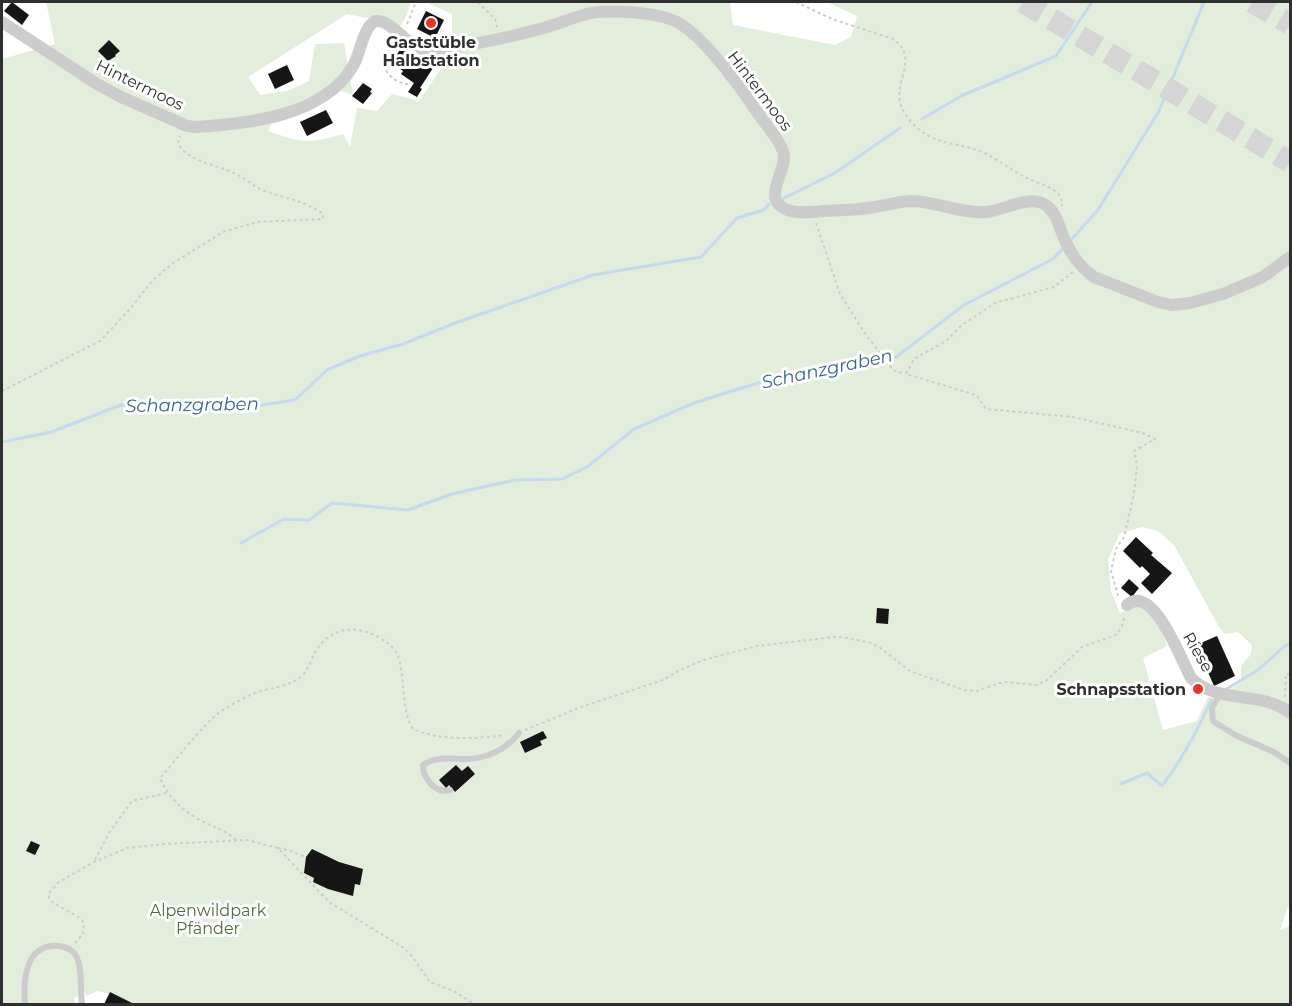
<svg xmlns="http://www.w3.org/2000/svg" width="1292" height="1006" font-family="Montserrat,sans-serif">
	<style>
		.green { fill: #e2eddb; fill-rule: evenodd }
		.lines { fill: none; stroke-linecap: round; stroke-linejoin: round }
		.stream { stroke: #c5d9ef; stroke-width: 3 }
		.building { fill: #161616 }
		.highway-tunnel { stroke: #d5d5d5; stroke-width: 22; stroke-dasharray: 22 11; stroke-linecap: butt }
		.path { stroke: #ccc; stroke-width: 2; stroke-dasharray: 3 3; stroke-linecap: butt }
		.lane { stroke: #ccc; stroke-width: 6 }
		.street { stroke: #ccc; stroke-width: 12 }
		.poi-dot { fill: #f53021; stroke: #fff; stroke-width: 2 }
		.labels { text-anchor: middle; dominant-baseline: central; stroke-width: 6; stroke-linejoin: round; paint-order: stroke }
		.poi-label { font-size: 16px; font-weight: bold; fill: #2f2f2f; stroke: #fff }
		.street-label { font-size: 16px; fill: #2f2f2f; stroke: #fff }
		.park-label { font-size: 16px; fill: #496f38; stroke: #fff }
		.water-label { font-size: 18px; font-style: italic; fill: #356398; stroke: #fff }
	</style>
	<rect width="100%" height="100%" fill="#fff"/>
	<!-- green -->
	<path class="green" d="M 46,2 L 411,2 L 406,17 L 400,26 L 396,25 L 378,15 L 366,18 L 347,14 L 248,77 L 260,95 L 287,91 L 309,81 L 315,44 L 344,43 L 353,95 L 332,88 L 277,111 L 268,131 C 302,143 308,144 343,134 L 350,147 L 357,108 L 377,111 L 392,94 L 419,101 L 447,60 L 452,43 L 452,14 L 426,2 L 730,2 L 733,25 L 835,45 L 851,37 L 857,16 L 827,2 L 1290,2 L 1290,901 L 1280,930 L 1290,926 L 1290,1004 L 132,1004 L 110,992 L 109,994 L 98,991 L 86,996 L 85,991 L 74,998 L 75,1004 L 2,1004 L 2,59 L 55,44 ZM 1142,527 L 1158,531 L 1174,545 L 1219,627 L 1225,634 L 1238,632 L 1252,645 L 1251,654 L 1241,666 L 1241,682 L 1218,700 L 1208,697 L 1197,721 L 1163,730 L 1143,658 L 1167,646 L 1158,622 L 1142,607 L 1133,607 L 1120,613 L 1111,591 L 1108,559 L 1120,533 Z"/>
	<g class="lines">
		<!-- stream -->
		<path class="stream" d="M 922,119 L 961,96 L 1056,56 L 1092,2
			M 782,199 L 835,173 L 900,128
			M 1069,242 L 1098,210 L 1159,111 L 1204,2
			M 2,442 L 51,432 L 121,405 L 241,408 L 295,400 L 327,370 L 360,356 L 403,344 L 455,323 L 593,275 L 701,257 L 737,218 L 764,210 L 769,204
			M 241,543 L 284,519 L 309,520 L 332,503 L 408,510 L 452,494 L 515,480 L 562,479 L 587,467 L 634,429 L 694,403 L 774,378 L 896,357 L 964,305 L 1053,259 L 1064,247
			M 1225,690 L 1258,670 L 1286,645 L 1290,645
			M 1121,784 L 1147,773 L 1162,786 C 1182,759 1198,730 1211,700"/>
	</g>
	<!-- building -->
	<path class="building" d="M 12,2 L 29,15 L 22,25 L 4,11 Z
		M 426,11 L 444,20 L 435,38 L 417,29 Z
		M 109,40 L 120,51 L 115,55 L 116,56 L 108,61 L 98,51 Z
		M 402,47 L 433,68 L 420,88 L 422,89 L 417,97 L 408,92 L 414,83 L 401,74 L 403,71 L 391,63 Z
		M 287,65 L 294,80 L 275,89 L 268,74 Z
		M 363,83 L 372,89 L 370,92 L 372,93 L 363,104 L 352,96 Z
		M 326,110 L 333,123 L 307,136 L 300,122 Z
		M 1136,537 L 1153,553 L 1151,555 L 1172,573 L 1152,594 L 1141,583 L 1150,574 L 1142,566 L 1140,568 L 1123,551 Z
		M 1129,579 L 1139,588 L 1132,597 L 1121,588 Z
		M 877,608 L 889,609 L 888,624 L 876,623 Z
		M 1217,636 L 1235,676 L 1214,686 L 1196,645 Z
		M 543,731 L 547,738 L 540,741 L 542,745 L 525,753 L 520,742 Z
		M 456,765 L 462,771 L 468,766 L 475,774 L 455,792 L 449,785 L 446,788 L 439,780 Z
		M 31,841 L 40,845 L 35,855 L 26,851 Z
		M 312,849 L 339,862 L 363,869 L 360,885 L 355,884 L 353,896 L 328,889 L 313,882 L 314,878 L 304,873 L 306,857 Z
		M 110,992 L 134,1004 L 104,1004 Z"/>
	<g class="lines">
		<!-- highway-tunnel -->
		<path class="highway-tunnel" d="M 1023,2 L 1290,162
			M 1252,2 L 1290,24"/>
		<!-- path -->
		<path class="path" d="M 478,2 L 495,19 L 497,27
			M 796,2 L 832,19 L 893,39 C 919,57 895,79 900,102 C 902,114 915,127 925,134 C 941,144 960,144 977,150 C 994,156 1009,169 1025,177 C 1034,182 1046,185 1054,190 C 1060,194 1062,200 1062,206
			M 407,24 L 416,2
			M 393,43 C 391,47 387,52 385,57 C 380,71 396,84 408,84
			M 816,223 L 840,294 L 864,332 L 893,370 L 905,374
			M 1073,272 L 1054,287 L 995,303 L 962,325 L 946,341 L 914,359 L 906,374 L 976,395 L 986,409 L 1073,417 L 1143,433 L 1155,439 L 1134,451 L 1137,465 L 1134,494 L 1124,537 L 1116,549 L 1111,571 L 1118,595 L 1120,598
			M 2,391 L 100,341 L 130,309 L 153,280 L 173,263 L 223,232 L 257,222 L 323,219 L 323,214 C 304,200 283,198 262,190 C 251,185 244,177 234,173 C 218,165 184,161 178,142 L 180,136
			M 1285,697 L 1286,674 L 1290,674
			M 525,730 L 581,707 L 663,680 L 680,670 L 703,660 L 757,646 L 834,637 L 848,638 L 871,643 L 879,647 L 910,671 L 964,690 L 977,691 L 999,683 L 1007,682 L 1037,685 L 1047,680 L 1082,647 L 1116,635 L 1122,626 L 1125,615
			M 236,840 C 221,827 213,828 198,819 C 181,809 168,797 160,778 C 178,758 195,734 215,716 C 224,708 239,701 250,695 C 265,688 284,688 298,679 C 309,672 310,660 317,649 C 336,621 370,626 392,647 C 408,661 398,706 413,729 C 440,741 477,739 505,735
			M 278,848 L 291,851 L 306,857
			M 95,860 L 109,833 L 132,801 L 166,793
			M 75,943 L 83,934 L 84,923 L 80,918 L 52,902 L 49,898 L 49,893 L 59,882 L 94,862 L 127,848 L 165,844 L 247,840 L 278,848 L 329,902 L 404,948 L 412,956 L 430,982 L 454,991 L 474,1004"/>
		<!-- lane -->
		<path class="lane" d="M 1220,694 L 1212,708 L 1213,721 L 1235,735 L 1274,752 L 1290,763
			M 450,790 C 435,794 423,778 423,765 C 436,756 450,759 465,759 C 486,759 506,750 519,733
			M 25,1004 C 23,981 25,943 59,946 C 65,947 71,949 75,954 C 83,967 80,990 82,1004"/>
		<!-- street -->
		<path class="street" d="M 2,22 L 97,84 L 121,97 L 187,126 L 195,127 C 248,124 324,116 353,66 C 361,53 362,29 375,21 C 396,19 405,53 438,51 C 445,50 452,47 460,46 C 487,42 513,36 540,29 C 556,25 571,18 587,14 C 608,9 657,12 677,22 C 696,32 718,59 731,76 C 743,90 752,106 763,120 C 770,130 779,140 783,151 C 790,169 758,200 788,210 C 799,214 813,212 824,211 C 839,210 855,210 869,208 C 883,206 896,202 910,201 C 936,201 960,214 986,212 C 1003,211 1031,193 1047,206 C 1057,214 1059,227 1064,238 C 1070,253 1080,267 1094,277 L 1158,302 L 1172,305 L 1190,303 L 1223,294 L 1263,277 L 1290,257
			M 1127,605 C 1153,582 1182,662 1191,678 C 1218,705 1261,690 1290,713"/>
	</g>
	<!-- markers -->
	<g class="poi-dot">
		<circle cx="431" cy="23" r="6"/>
		<circle cx="1198" cy="689" r="6"/>
	</g>
	<g class="labels">
		<!-- poi labels -->
		<g class="poi-label">
			<text x="431" y="42">Gaststüble<tspan x="431" dy="18">Halbstation</tspan></text>
			<text x="1186" y="689" text-anchor="end">Schnapsstation</text>
		</g>
		<!-- street labels -->
		<g class="street-label">
			<text transform="translate(140 85) rotate(26)">Hintermoos</text>
			<text transform="translate(760 91) rotate(53)">Hintermoos</text>
			<text transform="translate(1198 652) rotate(60)">Riese</text>
		</g>
		<!-- park labels -->
		<g class="park-label">
			<text x="208" y="910">Alpenwildpark<tspan x="208" dy="18">Pfänder</tspan></text>
		</g>
		<!-- water labels -->
		<g class="water-label">
			<text transform="translate(827 369) rotate(-12)">Schanzgraben</text>
			<text transform="translate(192 405) rotate(-1)">Schanzgraben</text>
		</g>
	</g>
	<!-- border -->
	<rect width="1292" height="1006" fill="none" stroke="#2f2f2f" stroke-width="6"/>
</svg>
